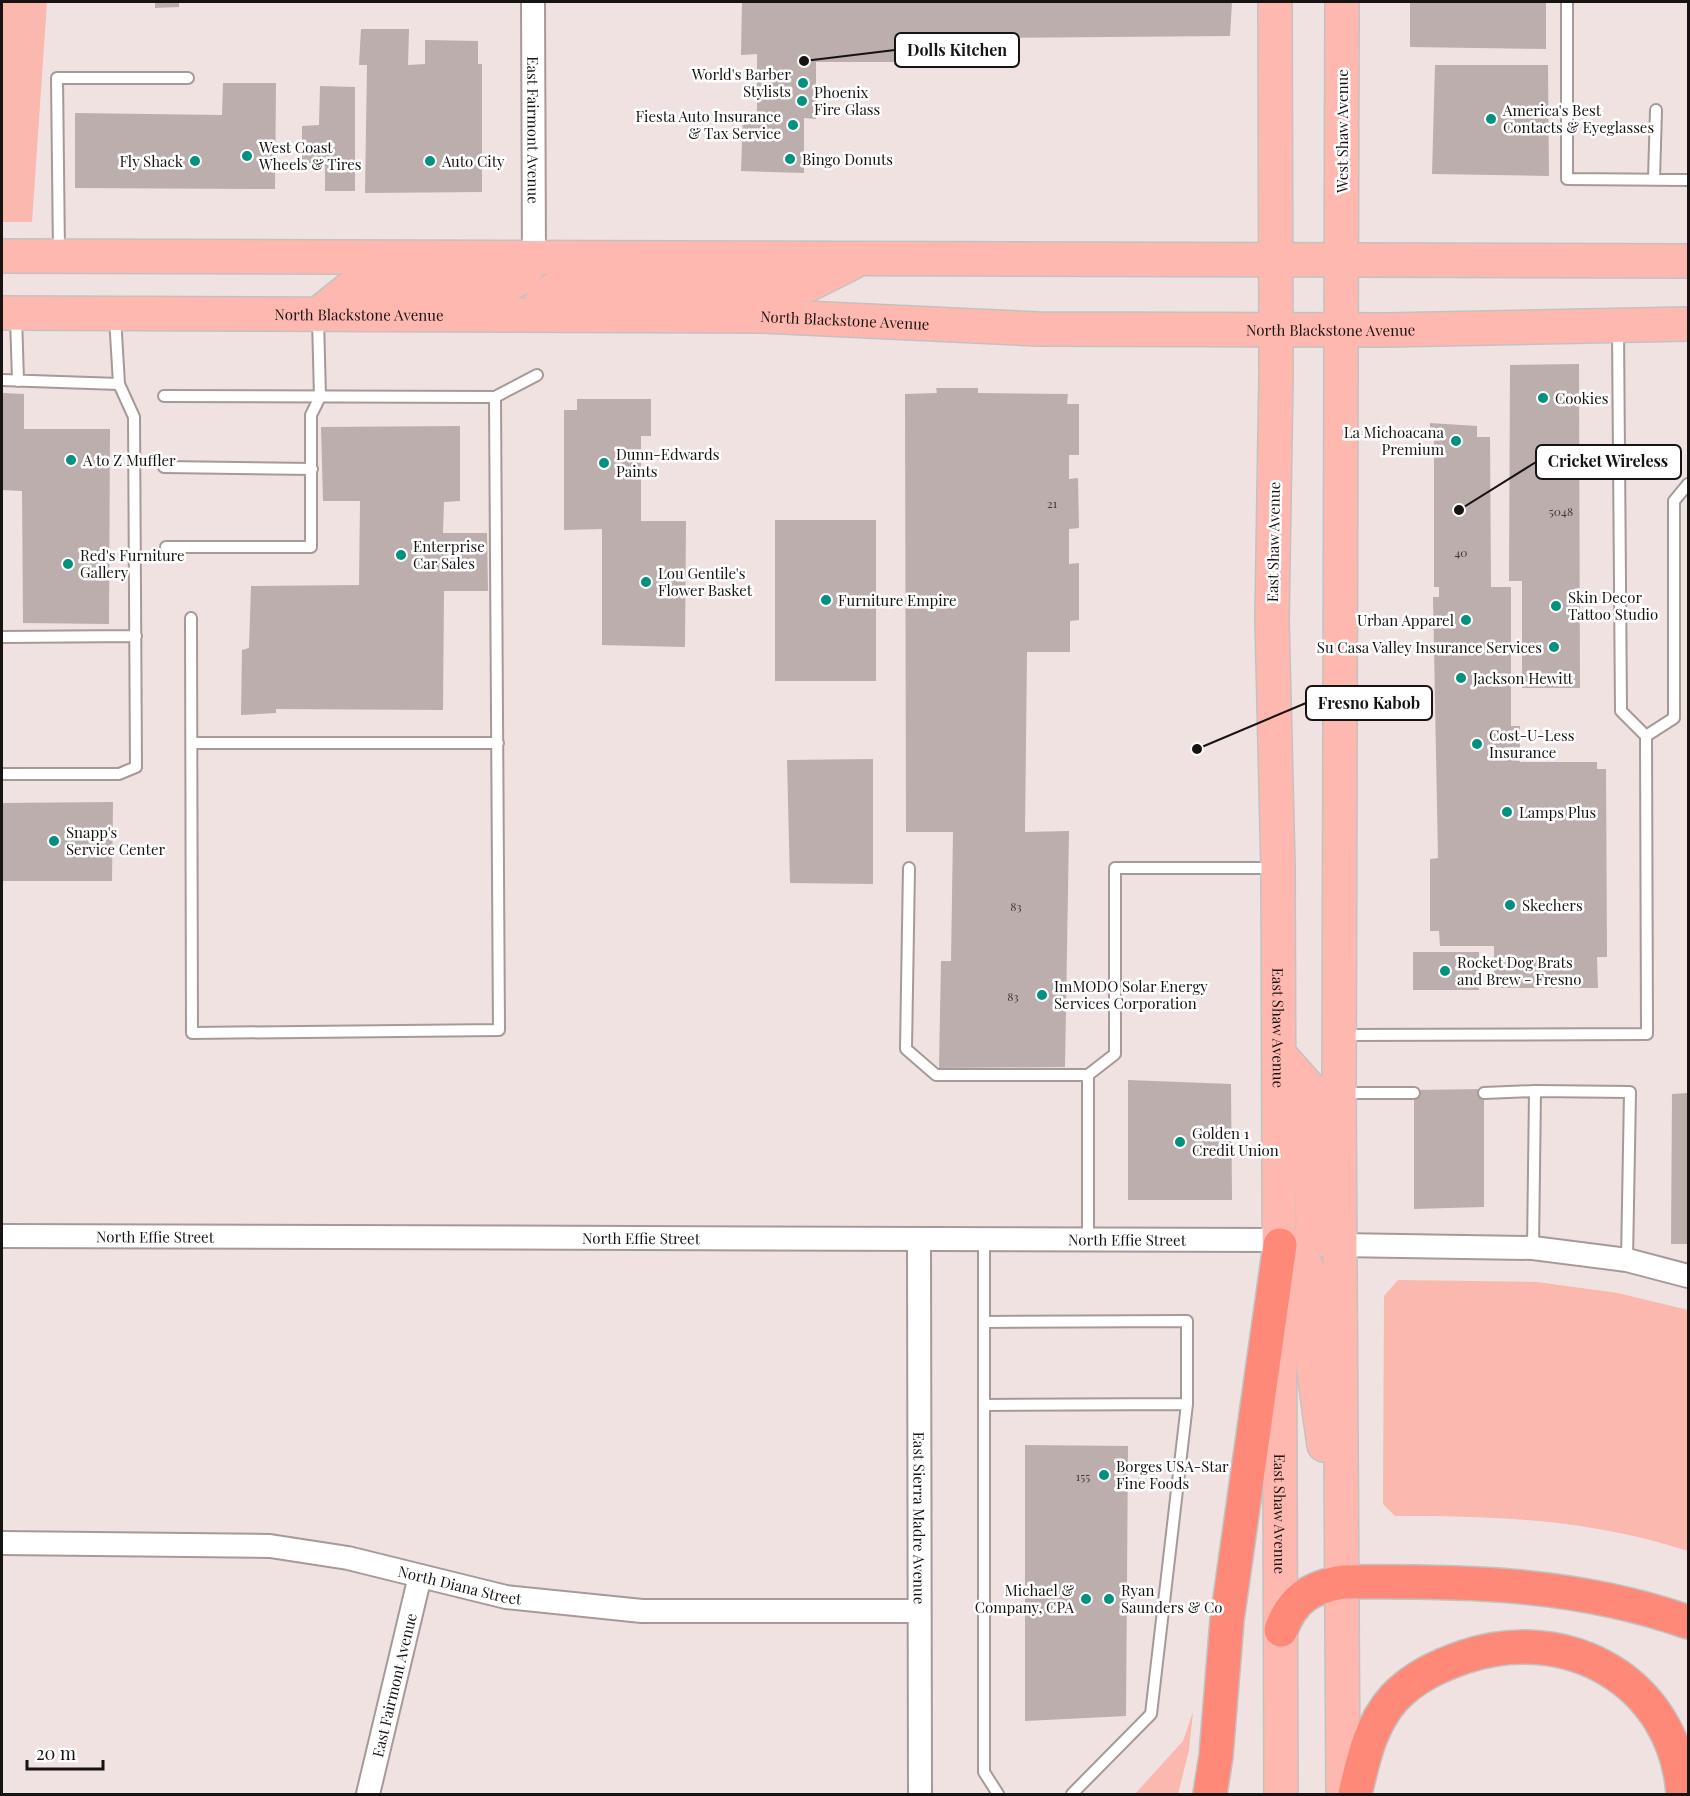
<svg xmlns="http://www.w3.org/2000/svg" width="1690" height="1796" font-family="'Playfair Display',serif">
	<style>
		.green { fill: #fab8ae }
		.building { fill: #bbaeac }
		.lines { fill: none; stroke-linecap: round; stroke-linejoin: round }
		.lane-casing { stroke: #a69a97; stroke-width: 14 }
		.street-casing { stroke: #a69a97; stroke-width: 26 }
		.primary-casing { stroke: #c3c2c1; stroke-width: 36 }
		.highway-casing { stroke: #c3c2c1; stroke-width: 36 }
		.lane { stroke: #fff; stroke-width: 10 }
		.street { stroke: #fff; stroke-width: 22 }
		.primary { stroke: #feb8af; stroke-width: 33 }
		.highway { stroke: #fe8979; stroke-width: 33 }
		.poi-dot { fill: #01927f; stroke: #fff; stroke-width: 2 }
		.labels { text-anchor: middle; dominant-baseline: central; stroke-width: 5; stroke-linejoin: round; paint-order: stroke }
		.number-label { font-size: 12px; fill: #403a38 }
		.poi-label { font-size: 15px; fill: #171312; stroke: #fff; text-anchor: start }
		.street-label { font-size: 15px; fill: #171312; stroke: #fff }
		.leader { fill: none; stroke: #171312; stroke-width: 2 }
		.callout-dot { fill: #171312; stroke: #fff; stroke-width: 2 }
		.callout { fill: #fff; stroke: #171312; stroke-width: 2 }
		.callout-label { font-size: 16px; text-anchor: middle; font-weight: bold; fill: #171312 }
	</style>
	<rect width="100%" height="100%" fill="#efe2e0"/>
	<!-- green -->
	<path class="green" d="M 2,2 L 47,2 L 32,222 L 2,222 Z
		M 1398,1280 L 1537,1282 L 1618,1293 L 1688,1310 L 1688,1551 C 1588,1519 1499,1516 1395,1516 L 1383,1504 L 1384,1296 Z
		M 1193,1712 L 1189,1750 L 1178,1794 L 1135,1794 L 1183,1741 Z"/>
	<!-- building -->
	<path class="building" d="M 155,2 L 179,2 L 179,7 L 155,8 Z
		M 742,2 L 1232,2 L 1230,36 L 986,38 L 985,63 L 945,62 L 945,65 L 920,62 L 894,65 L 894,62 L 816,62 L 816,119 L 804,118 L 804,173 L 741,171 L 743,115 L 757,115 L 757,54 L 741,55 Z
		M 1410,2 L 1546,2 L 1546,49 L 1410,47 Z
		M 361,29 L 409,29 L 408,65 L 425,64 L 425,40 L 478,41 L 478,64 L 482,64 L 482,192 L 365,193 L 367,65 L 359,65 Z
		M 1435,65 L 1548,65 L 1549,176 L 1432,174 Z
		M 223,83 L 276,83 L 275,189 L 75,188 L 75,113 L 222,115 Z
		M 320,86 L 355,87 L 355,191 L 325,191 L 325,163 L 302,163 L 302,126 L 319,125 Z
		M 1579,364 L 1580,688 L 1522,688 L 1522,581 L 1509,581 L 1510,365 Z
		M 936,388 L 978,388 L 978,393 L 1068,394 L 1067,404 L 1079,404 L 1079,455 L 1069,455 L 1069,479 L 1078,478 L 1079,528 L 1069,529 L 1069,564 L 1079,563 L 1079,620 L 1070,621 L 1070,652 L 1027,652 L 1025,832 L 1069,831 L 1065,1067 L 939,1068 L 941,961 L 951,961 L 953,832 L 906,832 L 905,394 L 937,393 Z
		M 2,393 L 24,394 L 24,429 L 110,429 L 109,624 L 23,623 L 22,491 L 2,490 Z
		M 577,399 L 651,399 L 651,436 L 641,436 L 641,521 L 686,521 L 685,647 L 602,645 L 602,529 L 564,530 L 564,410 L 577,410 Z
		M 1430,423 L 1477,426 L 1477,437 L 1490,437 L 1491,587 L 1511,587 L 1511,726 L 1520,726 L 1520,762 L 1597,762 L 1597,769 L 1606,769 L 1607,957 L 1597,957 L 1598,988 L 1494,988 L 1494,946 L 1440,946 L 1439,931 L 1430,931 L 1430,859 L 1438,858 L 1433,597 L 1439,597 L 1439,587 L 1434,587 L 1434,437 L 1430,437 Z
		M 460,426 L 460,501 L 444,502 L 443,533 L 487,533 L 488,591 L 444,591 L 443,710 L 276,709 L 276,713 L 241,715 L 242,650 L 249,648 L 251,586 L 359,585 L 360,501 L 323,501 L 321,427 Z
		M 775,520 L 876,520 L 876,681 L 775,681 Z
		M 873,759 L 873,884 L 790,883 L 787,760 Z
		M 113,802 L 112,881 L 2,881 L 2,803 Z
		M 1413,952 L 1479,952 L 1479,990 L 1413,990 Z
		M 1128,1080 L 1231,1084 L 1232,1200 L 1128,1200 Z
		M 1484,1089 L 1484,1207 L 1414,1209 L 1414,1090 Z
		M 1688,1093 L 1688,1244 L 1671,1244 L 1672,1094 Z
		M 1025,1445 L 1128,1446 L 1126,1716 L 1025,1721 Z"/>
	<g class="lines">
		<defs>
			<path id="lane" d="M 1567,2 L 1567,179 L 1688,180
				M 1654,179 L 1656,110
				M 59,253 L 57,78 L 188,78
				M 16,316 L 18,381
				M 2,380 L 119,384
				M 164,396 L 495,397 L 537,375
				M 164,467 L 312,469
				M 166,547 L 311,547 L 311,415 L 320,397 L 318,319
				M 191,618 L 192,1033 L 499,1030 L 495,397
				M 2,637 L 136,636
				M 1646,736 L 1674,718 L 1674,501 L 1688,484
				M 192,743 L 498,743
				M 2,774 L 119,774 L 136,767 L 134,417 L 119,384 L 115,317
				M 909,868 L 906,1049 L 936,1075 L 1088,1075
				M 1343,1035 L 1647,1034 L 1646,736 L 1621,711 L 1618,329
				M 1342,1093 L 1414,1093
				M 1484,1093 L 1535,1091
				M 984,1240 L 984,1772 L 998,1794
				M 1088,1240 L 1088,1075 L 1115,1054 L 1115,868 L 1275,868
				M 1533,1248 L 1535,1091 L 1630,1092 L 1627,1260
				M 984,1322 L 1187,1321 L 1187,1404 L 1151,1714 L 1072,1794
				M 984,1405 L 1187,1404"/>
			<g id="street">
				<path id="s1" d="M 533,2 L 534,258"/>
				<path id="s2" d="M 2,1236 L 1280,1240"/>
				<path id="s3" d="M 919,1240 L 920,1794"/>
				<path d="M 1339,1245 L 1533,1248 L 1627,1260 L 1688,1276"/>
				<path id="s4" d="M 2,1543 L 270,1546 L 348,1558 L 506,1597 L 642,1611 L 919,1611"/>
				<path id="s5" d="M 368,1794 L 420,1576"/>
			</g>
			<g id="primary">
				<path id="s6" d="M 1275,2 L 1276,375 L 1272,619 L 1278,868 L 1281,1794"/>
				<path d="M 1342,2 L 1339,1092 L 1343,1794"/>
				<path d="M 2,256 L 1688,261"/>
				<path id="s7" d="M 2,313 L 761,316 L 1038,329 L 1387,330 L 1688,324"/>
				<path d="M 318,314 L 349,289 L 502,288 L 520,278 L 534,258"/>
				<path d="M 536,315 C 541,298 548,291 564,284 L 808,285 L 852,263"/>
				<path d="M 1279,1054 L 1309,1088 L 1313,1230 L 1318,1236 L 1339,1245"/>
				<path d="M 1280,1240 L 1289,1242 L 1297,1249 L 1310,1274 L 1312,1358 L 1324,1445"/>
			</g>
			<path id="highway" d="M 1281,1630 C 1292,1599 1311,1587 1343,1582 C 1463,1581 1574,1582 1688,1622
				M 1210,1794 L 1216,1756 L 1227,1620 L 1280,1245
				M 1355,1794 C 1363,1760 1370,1725 1394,1698 C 1414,1677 1438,1666 1464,1657 C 1568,1622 1675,1682 1683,1794"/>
		</defs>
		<!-- lane casing -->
		<use href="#lane" class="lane-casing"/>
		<!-- street casing -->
		<use href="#street" class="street-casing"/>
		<!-- primary casing -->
		<use href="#primary" class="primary-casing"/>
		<!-- highway casing -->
		<use href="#highway" class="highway-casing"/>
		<!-- lane -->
		<use href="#lane" class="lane"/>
		<!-- street -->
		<use href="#street" class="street"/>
		<!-- primary -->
		<use href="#primary" class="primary"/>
		<!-- highway -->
		<use href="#highway" class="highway"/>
	</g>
	<!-- markers -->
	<g class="poi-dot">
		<circle cx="803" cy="83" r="6"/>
		<circle cx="802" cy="101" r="6"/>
		<circle cx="1491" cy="119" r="6"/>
		<circle cx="793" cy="125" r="6"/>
		<circle cx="247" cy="156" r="6"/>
		<circle cx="790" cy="159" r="6"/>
		<circle cx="195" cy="161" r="6"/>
		<circle cx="430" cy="161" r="6"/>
		<circle cx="1543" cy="398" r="6"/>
		<circle cx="1456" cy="441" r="6"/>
		<circle cx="71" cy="460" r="6"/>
		<circle cx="604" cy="463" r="6"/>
		<circle cx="401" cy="555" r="6"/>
		<circle cx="68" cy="564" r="6"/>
		<circle cx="646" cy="582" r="6"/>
		<circle cx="826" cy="600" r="6"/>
		<circle cx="1556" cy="606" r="6"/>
		<circle cx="1466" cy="620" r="6"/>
		<circle cx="1554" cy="647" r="6"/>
		<circle cx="1461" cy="678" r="6"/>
		<circle cx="1477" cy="744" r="6"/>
		<circle cx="1507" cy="812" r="6"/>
		<circle cx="54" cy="841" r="6"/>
		<circle cx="1510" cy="905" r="6"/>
		<circle cx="1445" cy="971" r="6"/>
		<circle cx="1042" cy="995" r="6"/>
		<circle cx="1180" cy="1142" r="6"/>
		<circle cx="1104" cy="1475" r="6"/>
		<circle cx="1086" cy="1599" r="6"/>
		<circle cx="1109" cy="1599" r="6"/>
	</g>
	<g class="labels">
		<!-- number labels -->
		<g class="number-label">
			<text x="1052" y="503">21</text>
			<text x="1561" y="511">5048</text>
			<text x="1461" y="552">40</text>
			<text x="1016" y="906">83</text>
			<text x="1013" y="996">83</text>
			<text x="1083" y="1476">155</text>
		</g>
		<!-- poi labels -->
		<g class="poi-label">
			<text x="791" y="74" text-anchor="end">World's Barber<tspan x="791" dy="17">Stylists</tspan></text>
			<text x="814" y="92">Phoenix<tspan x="814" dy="17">Fire Glass</tspan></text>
			<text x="1503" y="110">America's Best<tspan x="1503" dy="17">Contacts &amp; Eyeglasses</tspan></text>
			<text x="781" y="116" text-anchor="end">Fiesta Auto Insurance<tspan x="781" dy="17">&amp; Tax Service</tspan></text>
			<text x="259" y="147">West Coast<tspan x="259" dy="17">Wheels &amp; Tires</tspan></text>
			<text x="802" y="159">Bingo Donuts</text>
			<text x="183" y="161" text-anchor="end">Fly Shack</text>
			<text x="442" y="161">Auto City</text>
			<text x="1555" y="398">Cookies</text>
			<text x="1444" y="432" text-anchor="end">La Michoacana<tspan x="1444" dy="17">Premium</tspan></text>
			<text x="616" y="454">Dunn-Edwards<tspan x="616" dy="17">Paints</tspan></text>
			<text x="83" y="460">A to Z Muffler</text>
			<text x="413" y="546">Enterprise<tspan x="413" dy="17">Car Sales</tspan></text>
			<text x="80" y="555">Red's Furniture<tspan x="80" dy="17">Gallery</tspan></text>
			<text x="658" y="573">Lou Gentile's<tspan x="658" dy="17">Flower Basket</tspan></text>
			<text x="1568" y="597">Skin Decor<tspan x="1568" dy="17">Tattoo Studio</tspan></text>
			<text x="838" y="600">Furniture Empire</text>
			<text x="1454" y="620" text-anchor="end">Urban Apparel</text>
			<text x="1542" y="647" text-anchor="end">Su Casa Valley Insurance Services</text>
			<text x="1473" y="678">Jackson Hewitt</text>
			<text x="1489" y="735">Cost-U-Less<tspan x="1489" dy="17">Insurance</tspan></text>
			<text x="1519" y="812">Lamps Plus</text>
			<text x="66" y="832">Snapp's<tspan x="66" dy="17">Service Center</tspan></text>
			<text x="1522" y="905">Skechers</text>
			<text x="1457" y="962">Rocket Dog Brats<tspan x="1457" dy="17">and Brew - Fresno</tspan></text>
			<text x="1054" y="986">ImMODO Solar Energy<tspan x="1054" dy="17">Services Corporation</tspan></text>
			<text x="1192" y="1133">Golden 1<tspan x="1192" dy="17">Credit Union</tspan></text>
			<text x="1116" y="1466">Borges USA-Star<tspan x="1116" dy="17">Fine Foods</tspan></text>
			<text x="1074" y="1590" text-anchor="end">Michael &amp;<tspan x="1074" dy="17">Company, CPA</tspan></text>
			<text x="1121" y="1590">Ryan<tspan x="1121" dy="17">Saunders &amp; Co</tspan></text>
		</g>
		<!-- street labels -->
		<g class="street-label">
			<text stroke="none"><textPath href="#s1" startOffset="128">East Fairmont Avenue</textPath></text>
			<text transform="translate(1342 131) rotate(-90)">West Shaw Avenue</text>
			<text stroke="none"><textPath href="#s7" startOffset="357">North Blackstone Avenue</textPath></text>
			<text stroke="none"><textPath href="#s7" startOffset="843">North Blackstone Avenue</textPath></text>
			<text stroke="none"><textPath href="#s7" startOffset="1329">North Blackstone Avenue</textPath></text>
			<text transform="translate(1273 542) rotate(-89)">East Shaw Avenue</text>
			<text stroke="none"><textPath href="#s6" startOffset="1026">East Shaw Avenue</textPath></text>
			<text stroke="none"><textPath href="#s2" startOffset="153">North Effie Street</textPath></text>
			<text stroke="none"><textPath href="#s2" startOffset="639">North Effie Street</textPath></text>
			<text stroke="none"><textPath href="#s2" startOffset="1125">North Effie Street</textPath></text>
			<text stroke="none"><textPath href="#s6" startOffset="1512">East Shaw Avenue</textPath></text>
			<text stroke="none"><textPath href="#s3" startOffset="278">East Sierra Madre Avenue</textPath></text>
			<text stroke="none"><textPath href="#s4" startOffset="462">North Diana Street</textPath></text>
			<text stroke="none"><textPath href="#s5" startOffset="112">East Fairmont Avenue</textPath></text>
		</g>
	</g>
	<!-- callouts -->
	<path class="leader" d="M804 61L895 50M1459 510L1536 462M1197 749L1306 703"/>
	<g class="callout-dot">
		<circle cx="804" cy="61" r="6"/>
		<circle cx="1459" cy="510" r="6"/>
		<circle cx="1197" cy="749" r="6"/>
	</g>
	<g class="callout">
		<rect x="895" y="33" width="124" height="34" rx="6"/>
		<rect x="1536" y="445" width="145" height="34" rx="6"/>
		<rect x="1306" y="686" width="126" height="34" rx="6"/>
	</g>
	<g class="callout-label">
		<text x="957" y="56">Dolls Kitchen</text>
		<text x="1608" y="467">Cricket Wireless</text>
		<text x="1369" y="709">Fresno Kabob</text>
	</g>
	<!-- border -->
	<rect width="1690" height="1796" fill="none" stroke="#171312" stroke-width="6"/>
	<!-- scale -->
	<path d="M27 1760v9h76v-9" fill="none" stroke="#171312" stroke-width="3"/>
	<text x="36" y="1760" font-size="18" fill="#171312" stroke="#ffffff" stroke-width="4.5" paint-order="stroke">20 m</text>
</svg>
